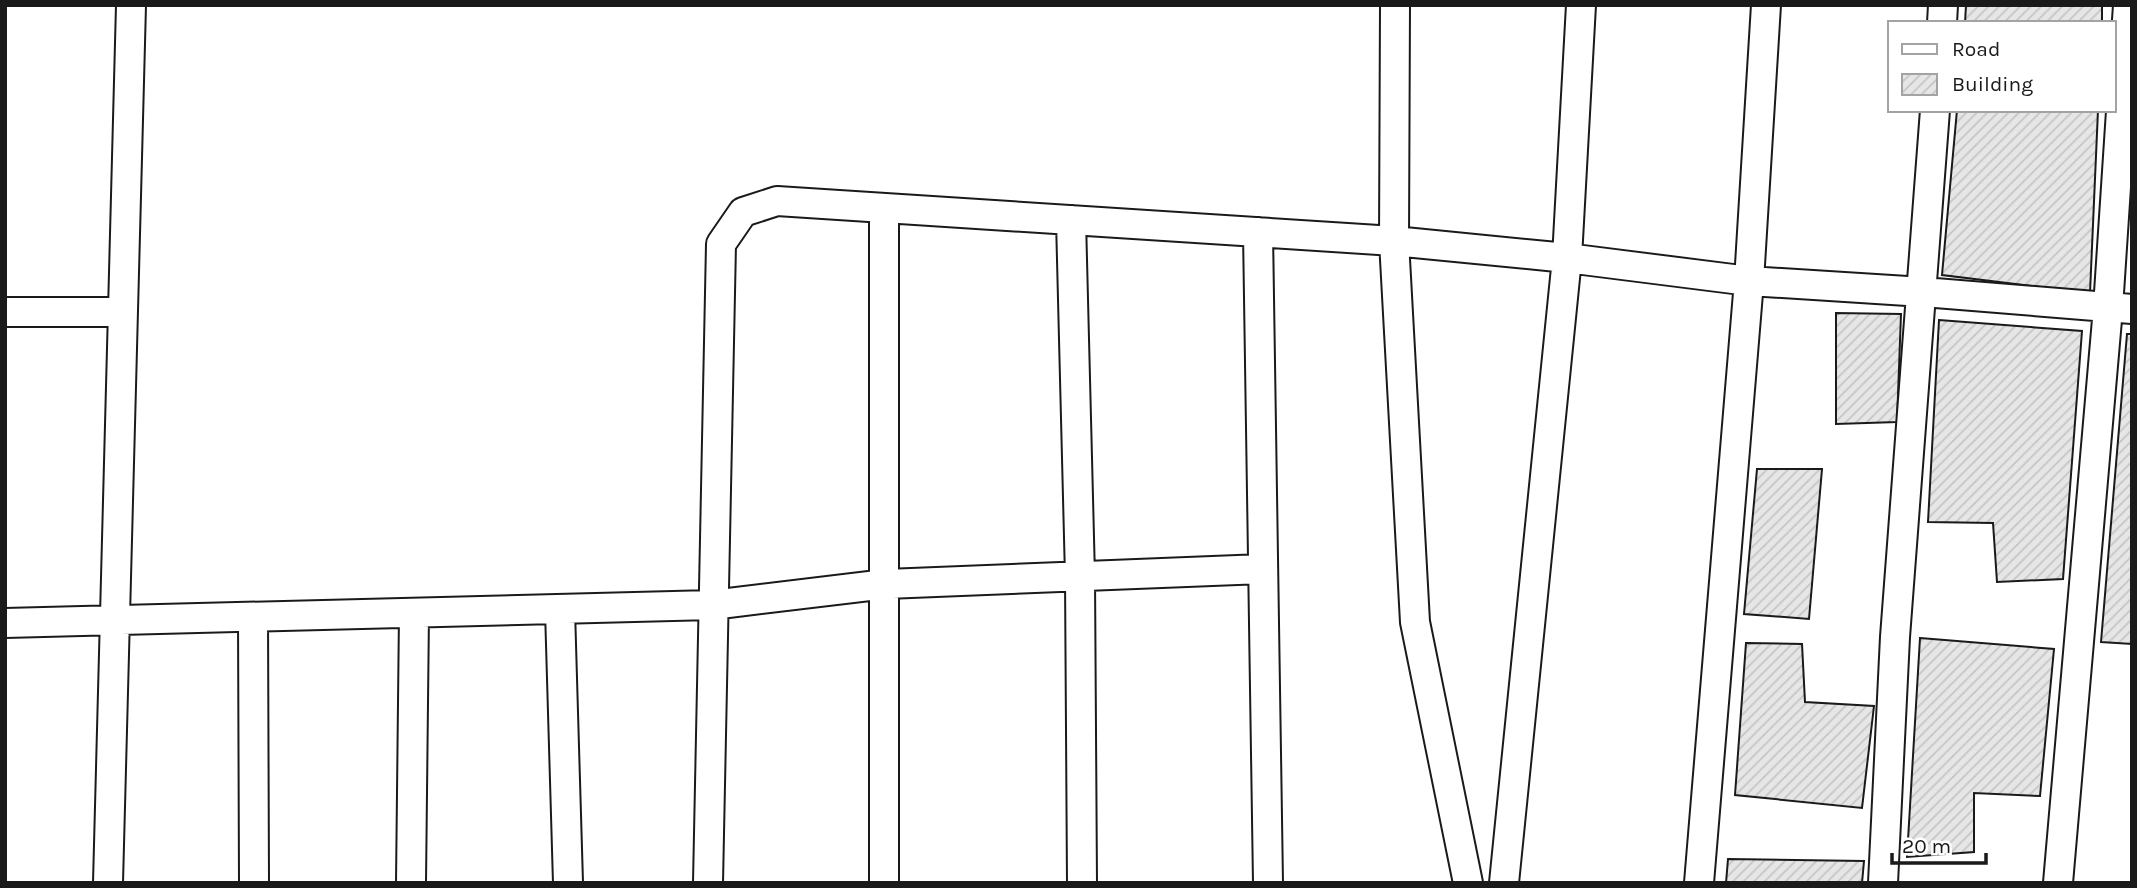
<svg xmlns="http://www.w3.org/2000/svg" width="2137" height="888" font-family="Karla,sans-serif">
	<style>
		.building { fill: url(#building-hatch); stroke: #1a1a1a; stroke-width: 2 }
		.lines { fill: none; stroke-linecap: round; stroke-linejoin: round }
		.minor-casing { stroke: #1a1a1a; stroke-width: 32 }
		.minor { stroke: #fff; stroke-width: 28 }
	</style>
	<defs>
		<pattern id="building-hatch" width="6" height="6" patternUnits="userSpaceOnUse" patternTransform="scale(1.75)"><rect width="6" height="6" fill="#e6e6e6"/><path d="M-1 1l2-2M0 6l6-6M5 7l2-2" fill="none" stroke="#c5c5c5"/></pattern>
	</defs>
	<rect width="100%" height="100%" fill="#fff"/>
	<!-- building -->
	<path class="building" d="M 1966,5 L 2102,5 L 2102,23 L 1965,23 Z
		M 1957,110 L 2098,110 L 2090,293 L 1942,275 Z
		M 1836,313 L 1901,314 L 1897,422 L 1836,424 Z
		M 1939,320 L 2082,331 L 2063,579 L 1997,582 L 1993,523 L 1928,522 Z
		M 2127,334 L 2132,334 L 2132,644 L 2101,642 Z
		M 1757,469 L 1822,469 L 1809,619 L 1744,614 Z
		M 1920,638 L 2054,649 L 2040,796 L 1974,793 L 1974,852 L 1907,857 Z
		M 1746,643 L 1802,644 L 1805,702 L 1874,706 L 1862,808 L 1735,795 Z
		M 1728,859 L 1864,861 L 1862,883 L 1726,883 Z"/>
	<g class="lines">
		<defs>
			<path id="minor" d="M 1395,5 L 1394,241 L 1415,622 L 1468,883
				M 1942,23 L 1943,5
				M 884,208 L 884,883
				M 1071,220 L 1080,577 L 1082,883
				M 1258,232 L 1268,883
				M 5,312 L 123,312
				M 560,610 L 568,883
				M 253,617 L 254,883
				M 5,623 L 712,605 L 886,584 L 1263,569
				M 108,883 L 131,5
				M 411,883 L 414,613
				M 708,883 L 721,244 L 743,212 L 777,201 L 1394,241 L 1567,258 L 1749,281 L 1923,292 L 2132,309
				M 1504,883 L 1567,258 L 1581,5
				M 1699,883 L 1749,281 L 1766,5
				M 1883,883 L 1895,637 L 1935,110
				M 2058,883 L 2108,308 L 2128,5"/>
		</defs>
		<!-- minor casing -->
		<use href="#minor" class="minor-casing"/>
		<!-- minor -->
		<use href="#minor" class="minor"/>
	</g>
	<!-- border -->
	<rect width="2137" height="888" fill="none" stroke="#1a1a1a" stroke-width="14"/>
	<!-- legend -->
	<rect x="1888" y="21" width="228" height="91" fill="#ffffff" stroke="#a3a3a3" stroke-width="2"/>
	<rect x="1902" y="44" width="35" height="10" fill="#ffffff" stroke="#a3a3a3" stroke-width="2"/>
	<text x="1952" y="56" font-size="21" fill="#1a1a1a">Road</text>
	<rect x="1902" y="74" width="35" height="21" fill="url(#building-hatch)" stroke="#a3a3a3" stroke-width="2"/>
	<text x="1952" y="91" font-size="21" fill="#1a1a1a">Building</text>
	<!-- scale -->
	<path d="M1892 853v10h94v-10" fill="none" stroke="#1a1a1a" stroke-width="3.5"/>
	<text x="1902" y="853" font-size="21" fill="#1a1a1a" stroke="#ffffff" stroke-width="5" paint-order="stroke">20 m</text>
</svg>
